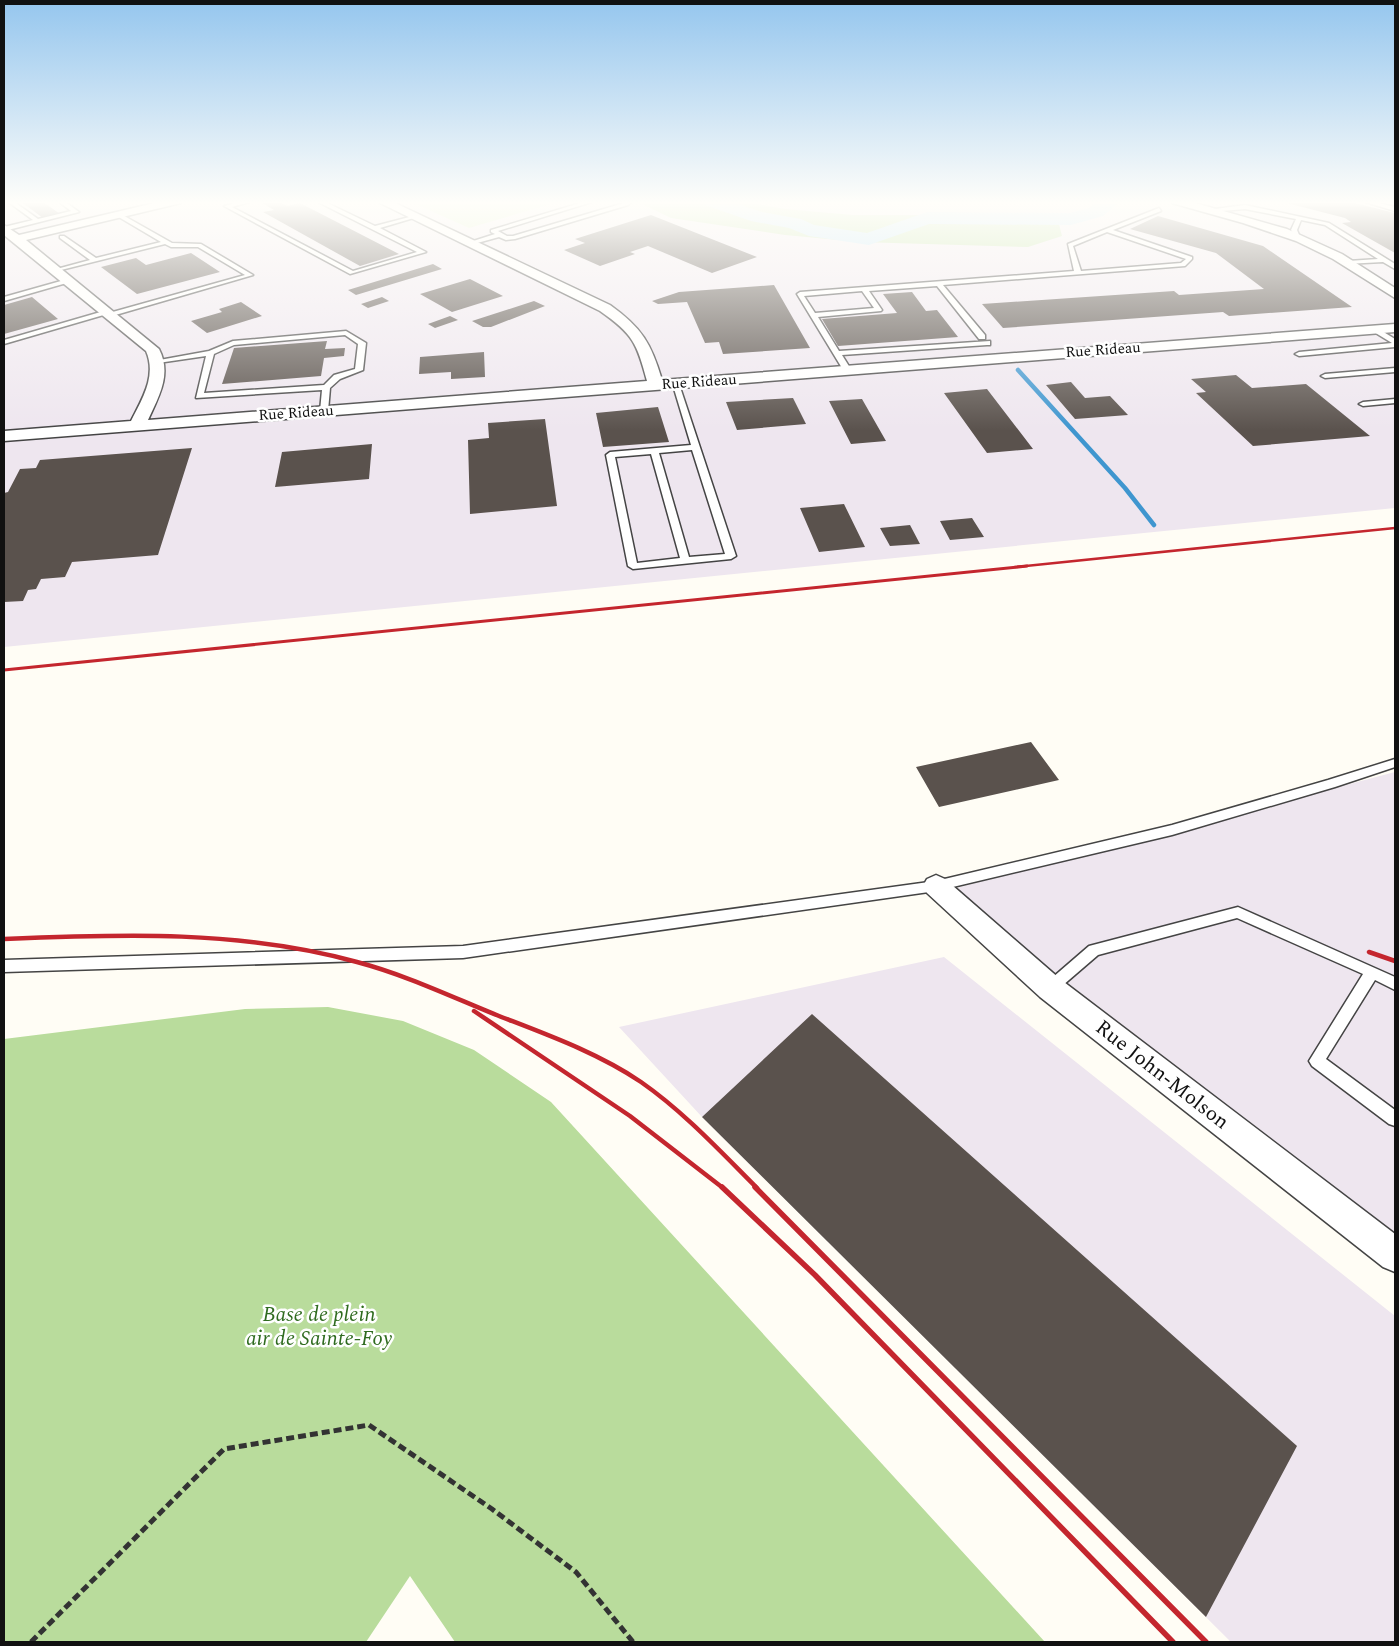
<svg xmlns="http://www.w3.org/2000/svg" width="1399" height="1646" font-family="Spectral,serif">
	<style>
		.industrial { fill: #eee6ef }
		.green { fill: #d5ebbd }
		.forest { fill: #b9dc9c }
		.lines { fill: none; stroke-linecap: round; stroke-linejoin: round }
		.stream { stroke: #3f96cf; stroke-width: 4.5 }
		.river { fill: #b9e0f7; fill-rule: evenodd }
		.building { fill: #5a524d }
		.lane-casing { stroke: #444; stroke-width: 3 }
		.street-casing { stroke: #444; stroke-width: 3 }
		.path { stroke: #333; stroke-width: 5; stroke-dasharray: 8 4; stroke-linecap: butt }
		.lane { fill: #fff; fill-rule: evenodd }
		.street { fill: #fff; fill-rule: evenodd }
		.rail-far3 { stroke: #c4262e; stroke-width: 2.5 }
		.rail-far2 { stroke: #c4262e; stroke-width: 3 }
		.rail-far1 { stroke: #c4262e; stroke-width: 4.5 }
		.rail { stroke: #c4262e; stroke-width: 5.5 }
		.labels { text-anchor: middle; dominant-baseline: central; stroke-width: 5; stroke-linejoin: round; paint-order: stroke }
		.far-street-label { font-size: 15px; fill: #111; stroke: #fff }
		.near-street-label { font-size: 21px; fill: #111; stroke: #fff }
		.near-park-label { font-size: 21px; font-style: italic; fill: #2f6b1f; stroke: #fff }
	</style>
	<rect width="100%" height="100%" fill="#fffdf5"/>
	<!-- industrial -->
	<path class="industrial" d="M 4,201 L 1395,201 L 1395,508 L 4,647 Z
		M 1395,772 L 1395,1258 L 930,895 Z
		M 944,957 L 1395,1316 L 1395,1642 L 1231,1642 L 702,1117 L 619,1027 Z"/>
	<!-- green -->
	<path class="green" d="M 409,201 L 561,201 L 469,228 Z"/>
	<!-- forest -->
	<path class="forest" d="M 636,201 L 739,201 L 785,209 L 853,215 L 1043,215 L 1059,224 L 1062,236 L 1028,247 L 860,242 L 785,235 L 671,218 Z
		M 328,1007 L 403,1021 L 474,1050 L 551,1102 L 1045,1642 L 455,1642 L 410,1576 L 366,1642 L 4,1642 L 4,1039 L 245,1009 Z"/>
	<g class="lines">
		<!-- stream -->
		<path class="stream" d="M 1018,370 L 1125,488 L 1154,525"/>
		<!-- river -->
		<path class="river" d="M 702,201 L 730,201 L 762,212 L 801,219 L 814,225 L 867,233 L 927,212 L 1070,213 L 1089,208 L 1099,201 L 1121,201 L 1103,216 L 1071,225 L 929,224 L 869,245 L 809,236 L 789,228 L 751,221 L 705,205 Z"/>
	</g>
	<!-- building -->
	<path class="building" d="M 20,201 L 42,201 L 60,214 L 43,218 Z
		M 269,201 L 277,201 L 287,206 L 300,203 L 399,254 L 360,266 L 263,212 L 274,210 L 262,203 Z
		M 1279,201 L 1347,201 L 1395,213 L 1395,253 L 1342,223 L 1351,222 L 1345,218 Z
		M 651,215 L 757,257 L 712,273 L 648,246 L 630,252 L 635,254 L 600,266 L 564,250 L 585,243 L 575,239 Z
		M 1158,216 L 1263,246 L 1352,307 L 1229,316 L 1223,312 L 1003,328 L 982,304 L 1174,291 L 1179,295 L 1264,289 L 1216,253 L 1130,229 Z
		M 191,253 L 220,272 L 137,294 L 101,267 L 136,258 L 146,265 Z
		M 433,264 L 442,269 L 356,295 L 348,290 Z
		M 470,279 L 503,296 L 452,312 L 420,294 Z
		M 774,285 L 810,348 L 723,354 L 719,342 L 705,343 L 687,302 L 658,304 L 652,301 L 679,292 Z
		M 912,292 L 926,311 L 937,310 L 958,337 L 838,346 L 822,319 L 897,313 L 883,294 Z
		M 32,297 L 58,319 L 4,334 L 4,305 Z
		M 382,297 L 389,301 L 368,308 L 361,304 Z
		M 534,301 L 545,306 L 491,327 L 483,327 L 472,321 Z
		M 241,302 L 262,316 L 207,333 L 191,321 L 222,312 L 219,309 Z
		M 450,316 L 458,320 L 435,328 L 428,324 Z
		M 327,341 L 325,349 L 345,348 L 344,356 L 324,358 L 321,376 L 222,384 L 234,348 Z
		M 484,352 L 485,377 L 451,379 L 451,372 L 419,374 L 420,357 Z
		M 1236,375 L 1252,388 L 1306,384 L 1370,436 L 1253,446 L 1196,393 L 1206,392 L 1191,379 Z
		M 1071,382 L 1085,398 L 1110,396 L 1128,415 L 1075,419 L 1046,385 Z
		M 987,389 L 1033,449 L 987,453 L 944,393 Z
		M 793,398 L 806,424 L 737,430 L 726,402 Z
		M 862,399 L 886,441 L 851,444 L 829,401 Z
		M 658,407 L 669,442 L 603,447 L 596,413 Z
		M 545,419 L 557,506 L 470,514 L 468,440 L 489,438 L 488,423 Z
		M 372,444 L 369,479 L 275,487 L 282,452 Z
		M 192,448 L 158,555 L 72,562 L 65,577 L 41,579 L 36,589 L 28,590 L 23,601 L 4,602 L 4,493 L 8,492 L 20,469 L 36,468 L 40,460 Z
		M 844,504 L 865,547 L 819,552 L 800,508 Z
		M 972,518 L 984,537 L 950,540 L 940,521 Z
		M 910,525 L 920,544 L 890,546 L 880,528 Z
		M 1031,742 L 1059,780 L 939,807 L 916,767 Z
		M 812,1014 L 1297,1446 L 1206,1617 L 702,1117 Z"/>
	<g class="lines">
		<defs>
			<path id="lane" d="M 7,201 L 13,201 L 38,219 L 71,211 L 58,201 L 64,201 L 79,212 L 4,231 L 4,227 L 33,220 Z
				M 243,201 L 253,201 L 232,207 L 353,271 L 417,252 L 316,201 L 323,201 L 375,226 L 417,215 L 417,217 L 380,228 L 426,252 L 350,274 L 224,206 Z
				M 587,201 L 595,201 L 498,231 L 507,236 L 513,236 L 624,203 L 622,201 L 631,202 L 628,205 L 515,239 L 506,240 L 499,237 L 470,245 L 467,243 L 495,234 L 491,232 L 491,230 Z
				M 1362,201 L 1371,201 L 1395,207 L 1395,211 Z
				M 1245,205 L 1329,223 L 1387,259 L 1395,264 L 1395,269 L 1383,262 L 1346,264 L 1348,261 L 1378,259 L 1325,225 L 1301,220 L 1297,230 L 1300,237 L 1297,239 L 1291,230 L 1296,219 L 1245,209 L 1210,212 L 1207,210 Z
				M 1159,208 L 1161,211 L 1113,230 L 1192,257 L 1192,259 L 1185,266 L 943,285 L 985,335 L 985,339 L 979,339 L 937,286 L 869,291 L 882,310 L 881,311 L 818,317 L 839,351 L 990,341 L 990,345 L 987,345 L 842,355 L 852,371 L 845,373 L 797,294 L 800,292 L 1074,271 L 1068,244 ZM 1107,232 L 1186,259 L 1181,263 L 1081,271 L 1073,246 ZM 862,291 L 874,308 L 815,313 L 804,296 Z
				M 119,213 L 172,243 L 201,244 L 253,275 L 112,316 L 108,316 L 107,314 L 4,344 L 4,340 L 104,311 L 108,311 L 109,313 L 245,275 L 198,247 L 171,247 L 165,244 L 53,272 L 53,270 L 90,260 L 60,238 L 60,236 L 64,236 L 96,258 L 161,242 L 117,216 Z
				M 68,279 L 71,281 L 70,282 L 4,301 L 4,297 Z
				M 1377,328 L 1395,339 L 1395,347 L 1299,356 L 1295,354 L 1299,352 L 1392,343 L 1374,332 L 1373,330 Z
				M 346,331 L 366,343 L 363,370 L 340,379 L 330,388 L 328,411 L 324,413 L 320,411 L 322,390 L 196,398 L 206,356 L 158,363 L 154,361 L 209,351 L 233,341 ZM 345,335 L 358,344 L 355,369 L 334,375 L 324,385 L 204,393 L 214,354 L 234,345 Z
				M 1395,368 L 1395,372 L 1325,378 L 1321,376 L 1325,374 Z
				M 672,382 L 679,384 L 736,556 L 731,559 L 633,569 L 628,566 L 606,455 L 610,452 L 691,445 ZM 692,450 L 725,554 L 689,557 L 659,453 ZM 651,454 L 680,558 L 637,563 L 615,457 Z
				M 1395,399 L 1395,403 L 1363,406 L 1359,404 L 1363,402 Z
				M 1395,759 L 1395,767 L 1335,787 L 1172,835 L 936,891 L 463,958 L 4,972 L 4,960 L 463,946 L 936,881 L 1172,825 L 1328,780 Z
				M 1238,907 L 1395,977 L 1395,990 L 1375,980 L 1326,1059 L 1395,1110 L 1395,1126 L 1389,1124 L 1312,1066 L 1309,1061 L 1363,974 L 1237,918 L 1098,955 L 1055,992 L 1050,994 L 1045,992 L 1043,988 L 1045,984 L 1089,946 Z"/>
			<path id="street" d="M 163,201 L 183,201 L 181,203 L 26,240 L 159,349 C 172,374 159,396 148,420 L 647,381 C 637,343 633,334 600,311 L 376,201 L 391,201 L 610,305 C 642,328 651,343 662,380 L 1395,324 L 1395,332 L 4,441 L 4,431 L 131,421 C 142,399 157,376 146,351 L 4,235 L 4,225 L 19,235 Z
				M 1170,201 L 1188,201 L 1287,229 L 1342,254 L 1395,288 L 1395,298 L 1333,259 L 1296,241 L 1243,223 L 1172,203 Z
				M 936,875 L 945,879 L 1060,979 L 1395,1234 L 1395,1272 L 1383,1267 L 1040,997 L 927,893 L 923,886 L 927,879 Z"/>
		</defs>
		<!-- lane casing -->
		<use href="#lane" class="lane-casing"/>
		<!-- street casing -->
		<use href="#street" class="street-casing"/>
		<!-- path -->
		<path class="path" d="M 31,1642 L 224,1449 L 369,1425 L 492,1509 L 576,1572 L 633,1642"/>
		<!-- lane -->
		<use href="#lane" class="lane"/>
		<!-- street -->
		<use href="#street" class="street"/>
		<!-- rail-far3 -->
		<path class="rail-far3" d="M 1015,567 L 1395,528"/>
		<!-- rail-far2 -->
		<path class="rail-far2" d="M 4,670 L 1027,566"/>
		<!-- rail-far1 -->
		<path class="rail-far1" d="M 4,939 C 122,934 242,930 357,962 C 406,975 452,997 499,1016 C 548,1035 598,1053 641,1082 C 684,1112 720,1151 757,1188
			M 1369,952 L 1395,961
			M 474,1011 L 630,1116 L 723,1188"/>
		<!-- rail -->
		<path class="rail" d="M 722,1187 L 815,1275 L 1173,1642
			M 755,1187 L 1206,1642"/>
	</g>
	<!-- sky -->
	<linearGradient id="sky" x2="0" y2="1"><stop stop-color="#95c6ee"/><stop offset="0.47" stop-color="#fffefa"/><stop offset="1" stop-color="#fffefa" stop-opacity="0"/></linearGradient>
	<rect width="1399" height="431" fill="url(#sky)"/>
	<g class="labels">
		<!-- far-street labels -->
		<g class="far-street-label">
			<text transform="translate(1103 350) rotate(-4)">Rue Rideau</text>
			<text transform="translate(699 382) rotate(-4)">Rue Rideau</text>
			<text transform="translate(296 413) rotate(-4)">Rue Rideau</text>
		</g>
		<!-- near-street labels -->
		<g class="near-street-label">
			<text transform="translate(1162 1075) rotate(38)">Rue John-Molson</text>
		</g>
		<!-- near-park labels -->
		<g class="near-park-label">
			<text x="319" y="1315">Base de plein<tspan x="319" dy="24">air de Sainte-Foy</tspan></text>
		</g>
	</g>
	<!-- border -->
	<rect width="1399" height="1646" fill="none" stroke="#111111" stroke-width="10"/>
</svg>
